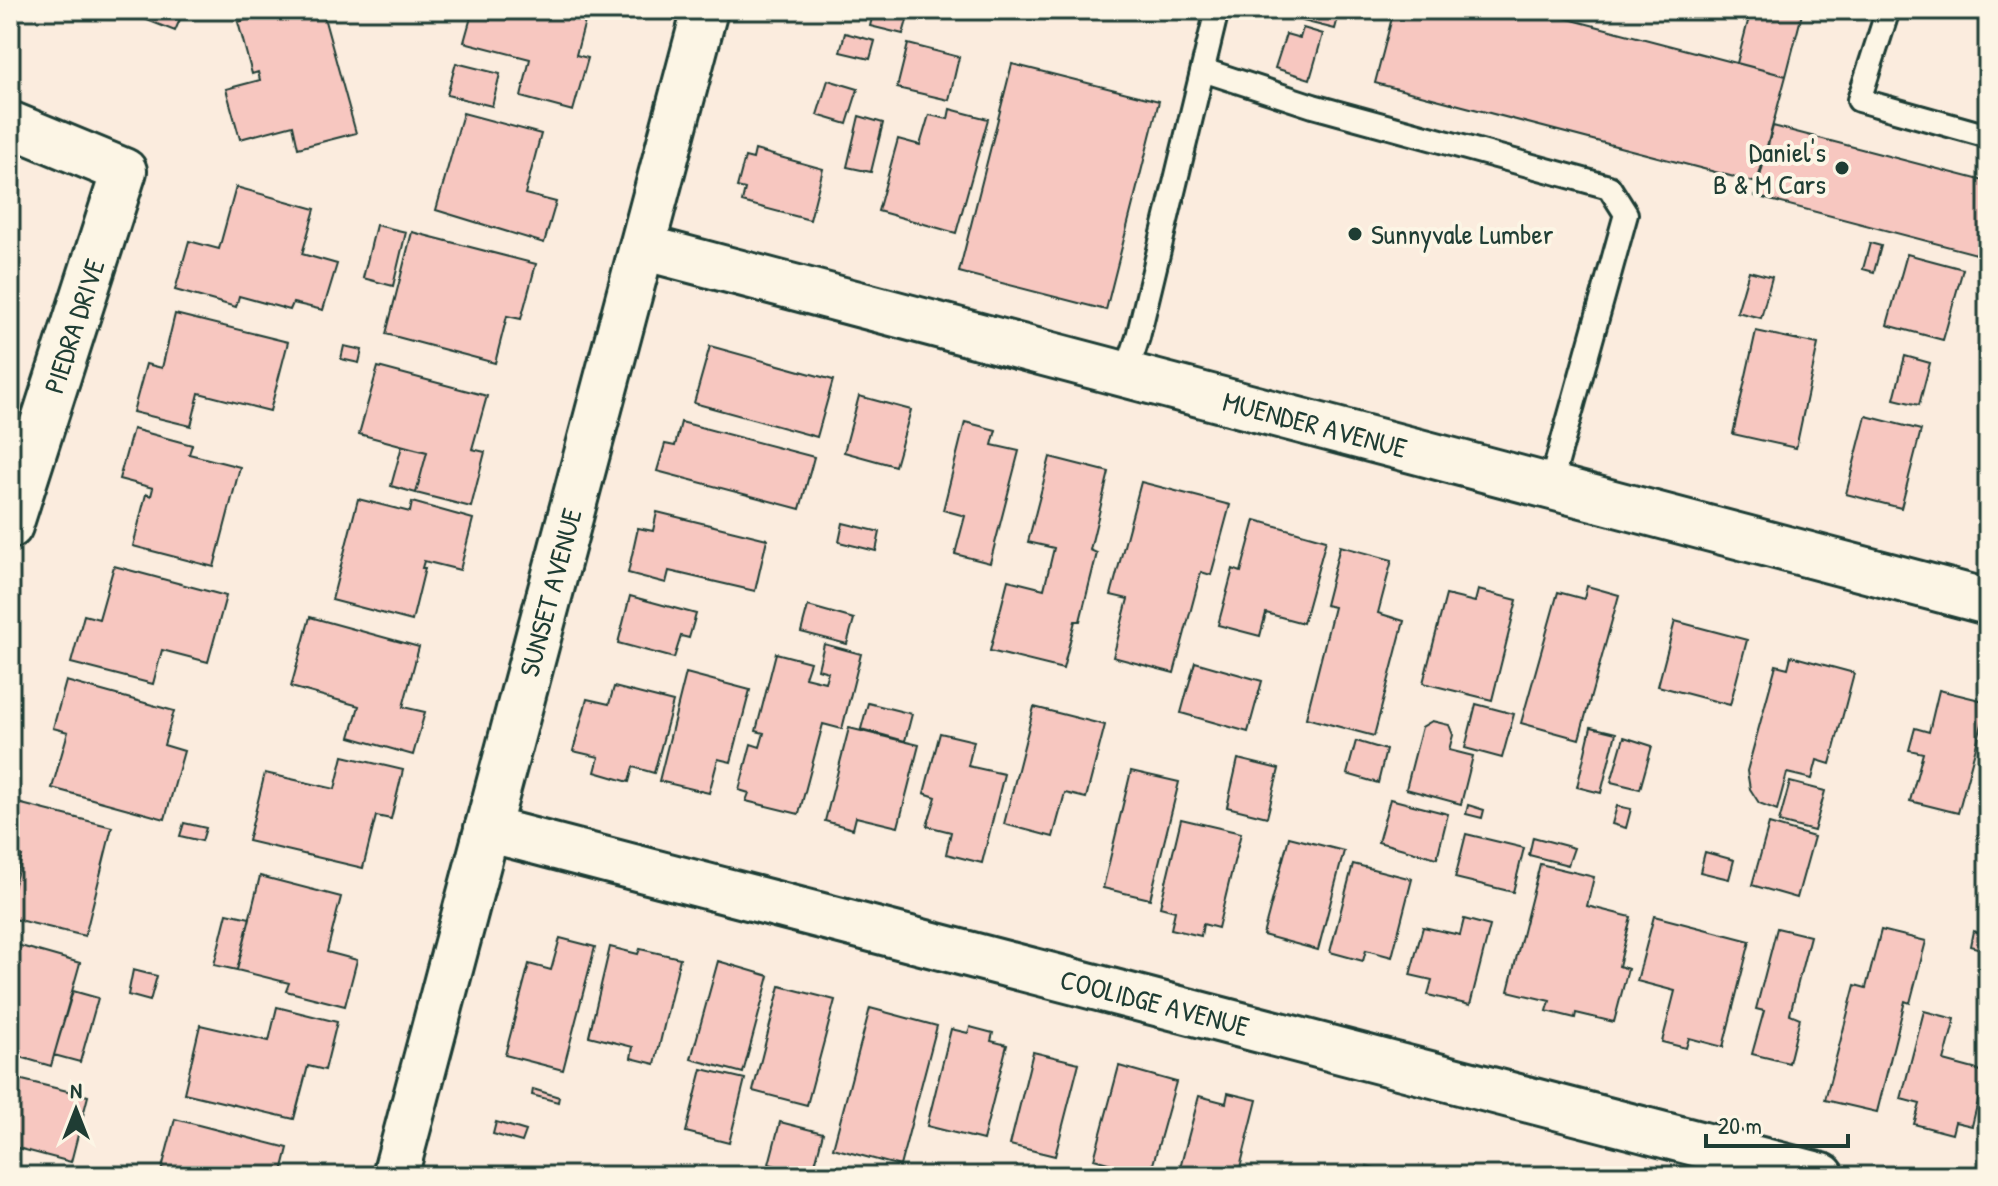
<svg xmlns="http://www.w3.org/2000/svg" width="1998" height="1186" font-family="'Patrick Hand',sans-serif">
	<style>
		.building { fill: #f7c7c0; stroke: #1f3d34; stroke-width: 2 }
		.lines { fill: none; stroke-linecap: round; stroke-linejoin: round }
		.service-casing { stroke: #1f3d34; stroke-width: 28 }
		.minor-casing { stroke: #1f3d34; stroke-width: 50 }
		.service { stroke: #fcf5e5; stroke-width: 22 }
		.minor { stroke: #fcf5e5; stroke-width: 44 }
		.poi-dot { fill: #1f3d34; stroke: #fcf5e5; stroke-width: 3 }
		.labels { text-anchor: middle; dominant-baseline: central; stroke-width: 8; stroke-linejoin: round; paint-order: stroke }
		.poi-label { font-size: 28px; fill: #1f3d34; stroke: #fcf5e5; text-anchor: end }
		.street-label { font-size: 28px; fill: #1f3d34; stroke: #fcf5e5 }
	</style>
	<rect width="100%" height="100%" fill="#fbecde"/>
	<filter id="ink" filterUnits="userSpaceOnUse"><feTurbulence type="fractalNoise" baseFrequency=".0125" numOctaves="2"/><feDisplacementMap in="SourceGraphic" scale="16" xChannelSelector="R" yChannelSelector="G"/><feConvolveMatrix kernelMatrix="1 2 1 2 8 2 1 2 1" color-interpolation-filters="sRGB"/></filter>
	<g filter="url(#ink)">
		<!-- building -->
		<path class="building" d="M 130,10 L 184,10 L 175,31 L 129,13 Z
			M 282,10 L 322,10 L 356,133 L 298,148 L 293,125 L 240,139 L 226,89 L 260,80 L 258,72 L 252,74 L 238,22 Z
			M 473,10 L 588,10 L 576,55 L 588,58 L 573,111 L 521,97 L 530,59 L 464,42 Z
			M 874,10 L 910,10 L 903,34 L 870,26 Z
			M 1306,10 L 1340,10 L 1335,29 L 1303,21 Z
			M 1394,10 L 1534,10 L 1786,76 L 1757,183 L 1375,83 Z
			M 1751,10 L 1803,10 L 1786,76 L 1737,63 Z
			M 1303,28 L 1323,34 L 1310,79 L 1275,68 L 1286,34 L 1300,38 Z
			M 845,33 L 875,41 L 870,59 L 840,52 Z
			M 908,44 L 959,57 L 949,100 L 897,88 Z
			M 456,63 L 500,74 L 492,106 L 447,95 Z
			M 1012,64 L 1159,101 L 1106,310 L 959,272 Z
			M 828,80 L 858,89 L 847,124 L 817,115 Z
			M 950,109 L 988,119 L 956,233 L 878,211 L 898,139 L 920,145 L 929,115 L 948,119 Z
			M 463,113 L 541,134 L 525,194 L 556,202 L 544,243 L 436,210 Z
			M 859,116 L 883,123 L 871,172 L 847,167 Z
			M 1773,126 L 1988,182 L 1988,257 L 1755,196 Z
			M 755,150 L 823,169 L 810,220 L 742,202 L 745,189 L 737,187 L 745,157 L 753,159 Z
			M 236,187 L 315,209 L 302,254 L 337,264 L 323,310 L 293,303 L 290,310 L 239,296 L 236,307 L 175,290 L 189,241 L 219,249 Z
			M 376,225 L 406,232 L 393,286 L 363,278 Z
			M 412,232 L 536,264 L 521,319 L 507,316 L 495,363 L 386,334 Z
			M 1870,243 L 1881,246 L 1874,272 L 1863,269 Z
			M 1907,254 L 1963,269 L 1943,340 L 1887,325 Z
			M 1749,271 L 1772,277 L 1761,318 L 1737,312 Z
			M 175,314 L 288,342 L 270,411 L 199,393 L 191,426 L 133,412 L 146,364 L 162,368 Z
			M 1756,331 L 1818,344 L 1796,448 L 1733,434 Z
			M 344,346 L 362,350 L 359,363 L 341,359 Z
			M 710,346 L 833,380 L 817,437 L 694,403 Z
			M 1905,356 L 1930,363 L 1919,405 L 1894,399 Z
			M 378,367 L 487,396 L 472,449 L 485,452 L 471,507 L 416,493 L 427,452 L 359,434 Z
			M 859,396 L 911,410 L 895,466 L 844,452 Z
			M 1866,416 L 1921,430 L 1901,508 L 1846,494 Z
			M 681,422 L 814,457 L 800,509 L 657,471 L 665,444 L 675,446 Z
			M 965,422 L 996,430 L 992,445 L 1019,451 L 990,563 L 955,554 L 965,516 L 943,510 Z
			M 133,429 L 192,445 L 189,454 L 240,467 L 214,567 L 133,546 L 146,494 L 151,496 L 153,488 L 119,479 Z
			M 402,446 L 427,452 L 416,493 L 391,486 Z
			M 1050,457 L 1109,472 L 1090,550 L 1097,553 L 1080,621 L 1075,621 L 1063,669 L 990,651 L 1008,580 L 1044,589 L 1054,548 L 1028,542 Z
			M 1141,482 L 1230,505 L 1211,575 L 1201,572 L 1174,673 L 1113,657 L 1128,599 L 1111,595 Z
			M 358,499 L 410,512 L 412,502 L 473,519 L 460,570 L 424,561 L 422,568 L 425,568 L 412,621 L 332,600 Z
			M 657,512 L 767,539 L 755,591 L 669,571 L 666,583 L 628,573 L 638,528 L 653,531 Z
			M 1255,520 L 1326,540 L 1303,623 L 1266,613 L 1260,636 L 1218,625 L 1233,569 L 1241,572 Z
			M 843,523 L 880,532 L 876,551 L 839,542 Z
			M 1340,546 L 1392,560 L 1378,613 L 1404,621 L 1374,736 L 1306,718 L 1334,607 L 1325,605 Z
			M 114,566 L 226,596 L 208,662 L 162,650 L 153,684 L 71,663 L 84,615 L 99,619 Z
			M 1587,586 L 1619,595 L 1579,739 L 1521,723 L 1558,592 L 1584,599 Z
			M 1478,590 L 1517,600 L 1492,700 L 1423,683 L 1446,595 L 1475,602 Z
			M 630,596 L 696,614 L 689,638 L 681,636 L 674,658 L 618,643 Z
			M 808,606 L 854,619 L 847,644 L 801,632 Z
			M 310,617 L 419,647 L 403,707 L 425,712 L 413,755 L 350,737 L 359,706 L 291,687 Z
			M 1675,621 L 1747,640 L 1730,705 L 1658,686 Z
			M 824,644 L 861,654 L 842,729 L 823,724 L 799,814 L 746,801 L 749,793 L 739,790 L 751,744 L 760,747 L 764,733 L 756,731 L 776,653 L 810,662 L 805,677 L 825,682 L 828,672 L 818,669 Z
			M 1791,656 L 1854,673 L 1830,764 L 1817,760 L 1812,779 L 1787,773 L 1777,810 L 1759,803 L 1750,789 L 1747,771 L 1776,665 L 1788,668 Z
			M 1195,662 L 1262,681 L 1248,732 L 1181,713 Z
			M 686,673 L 750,690 L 731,762 L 718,759 L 709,793 L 659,781 Z
			M 66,681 L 174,711 L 164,745 L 184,751 L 165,819 L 52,788 L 68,732 L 53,728 Z
			M 614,687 L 673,702 L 654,773 L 633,767 L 629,782 L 595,772 L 599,757 L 573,751 L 587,699 L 609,704 Z
			M 1939,690 L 1988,702 L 1958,813 L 1910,801 L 1923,753 L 1909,750 L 1915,728 L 1929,732 Z
			M 868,703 L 912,714 L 905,741 L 861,729 Z
			M 1476,704 L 1514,714 L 1502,758 L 1465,748 Z
			M 1034,707 L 1105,725 L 1086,798 L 1065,793 L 1053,837 L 1004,824 Z
			M 1432,721 L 1449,725 L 1453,735 L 1449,750 L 1473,756 L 1461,804 L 1406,789 L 1422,727 Z
			M 1591,727 L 1616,733 L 1601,793 L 1577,787 Z
			M 849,728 L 919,745 L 898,827 L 856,817 L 853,829 L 825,821 Z
			M 940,733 L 974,741 L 968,766 L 1004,774 L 982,863 L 946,854 L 951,832 L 927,826 L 936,797 L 924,793 Z
			M 1624,737 L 1652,746 L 1640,789 L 1611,782 Z
			M 1356,741 L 1386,750 L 1378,783 L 1347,774 Z
			M 343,756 L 403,770 L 391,819 L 376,816 L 363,868 L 248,841 L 265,773 L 335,789 Z
			M 1238,759 L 1279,769 L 1267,817 L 1227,807 Z
			M 1131,771 L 1179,782 L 1150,899 L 1103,888 Z
			M 1790,782 L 1825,791 L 1814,831 L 1779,822 Z
			M 1390,799 L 1448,814 L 1437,858 L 1378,842 Z
			M 10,801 L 112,827 L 85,936 L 10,918 L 10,899 L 22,856 L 10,853 Z
			M 1468,805 L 1484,810 L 1482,818 L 1466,814 Z
			M 1617,806 L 1631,809 L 1626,828 L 1612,824 Z
			M 1181,819 L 1241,833 L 1218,928 L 1203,924 L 1201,936 L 1171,929 L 1175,911 L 1160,907 Z
			M 184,823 L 206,828 L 202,841 L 180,836 Z
			M 1769,824 L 1814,837 L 1797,898 L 1752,885 Z
			M 1466,834 L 1524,848 L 1513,892 L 1455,878 Z
			M 1289,837 L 1344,851 L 1318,950 L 1263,935 Z
			M 1533,837 L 1574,848 L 1568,865 L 1529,855 Z
			M 1705,852 L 1734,860 L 1729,879 L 1700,872 Z
			M 1353,864 L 1412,879 L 1392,957 L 1366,950 L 1363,961 L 1330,952 Z
			M 1540,864 L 1594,877 L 1587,906 L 1631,917 L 1619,966 L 1628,969 L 1614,1022 L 1576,1013 L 1575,1018 L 1547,1011 L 1550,1001 L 1508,991 Z
			M 260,876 L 341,897 L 327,952 L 357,960 L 345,1006 L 286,991 L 289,983 L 237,970 Z
			M 227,913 L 250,918 L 237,970 L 214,965 Z
			M 1654,916 L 1750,941 L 1723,1047 L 1689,1038 L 1686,1048 L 1662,1042 L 1675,991 L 1637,981 Z
			M 1464,919 L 1490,926 L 1470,1005 L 1428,995 L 1432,980 L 1410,975 L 1423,927 L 1460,935 Z
			M 1777,928 L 1810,936 L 1790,1014 L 1800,1018 L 1789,1063 L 1752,1054 L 1764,1011 L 1756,1009 Z
			M 1881,930 L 1926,941 L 1910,1003 L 1905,1001 L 1877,1112 L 1825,1100 L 1855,985 L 1866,988 Z
			M 1973,931 L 1988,935 L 1988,951 L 1970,946 Z
			M 560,938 L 595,947 L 563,1070 L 505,1055 L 529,964 L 551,970 Z
			M 10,943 L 80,963 L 51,1066 L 10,1054 Z
			M 610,947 L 638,954 L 640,949 L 680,958 L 655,1064 L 631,1058 L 633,1047 L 589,1036 Z
			M 718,961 L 769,976 L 743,1073 L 691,1059 Z
			M 133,970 L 157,976 L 150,1001 L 128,995 Z
			M 780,986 L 835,1000 L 807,1105 L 753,1091 Z
			M 73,991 L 98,998 L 80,1062 L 54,1055 Z
			M 277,1007 L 337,1022 L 325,1070 L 308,1066 L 294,1119 L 184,1093 L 200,1025 L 269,1041 Z
			M 870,1008 L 937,1026 L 900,1166 L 833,1148 Z
			M 1924,1011 L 1955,1019 L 1944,1061 L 1985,1072 L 1972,1126 L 1955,1122 L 1952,1134 L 1914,1124 L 1920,1104 L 1901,1099 Z
			M 970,1027 L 993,1033 L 991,1041 L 1007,1045 L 983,1140 L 927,1126 L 951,1029 L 968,1033 Z
			M 1033,1052 L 1079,1063 L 1055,1156 L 1010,1145 Z
			M 1119,1066 L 1176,1082 L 1150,1175 L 1094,1159 Z
			M 702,1069 L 745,1079 L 729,1143 L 686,1132 Z
			M 10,1077 L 88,1096 L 71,1162 L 10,1146 Z
			M 533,1089 L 559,1097 L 558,1102 L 532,1095 Z
			M 1228,1093 L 1257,1100 L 1238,1176 L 1178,1176 L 1199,1096 L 1226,1103 Z
			M 175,1119 L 288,1148 L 281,1176 L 160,1176 Z
			M 496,1122 L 526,1131 L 522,1142 L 493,1134 Z
			M 780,1122 L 823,1133 L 812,1176 L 769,1164 Z
			M 1367,1166 L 1404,1176 L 1364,1176 Z
			M 1031,1170 L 1055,1176 L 1029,1176 Z"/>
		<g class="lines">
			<defs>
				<path id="service" d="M 1888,10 L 1859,100 L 1988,136
					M 1203,70 L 1313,106 L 1609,187 L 1626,214 L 1550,487
					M 1126,374 L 1138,337 L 1217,10"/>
				<g id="minor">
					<path d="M 10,124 L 124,171 L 10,526"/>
					<path id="s1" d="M 642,247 L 1988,602"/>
					<path id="s2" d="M 487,829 L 1822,1176"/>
					<path id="s3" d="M 395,1176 L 705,10"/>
				</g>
			</defs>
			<!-- service casing -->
			<use href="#service" class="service-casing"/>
			<!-- minor casing -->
			<use href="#minor" class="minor-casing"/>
			<!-- service -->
			<use href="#service" class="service"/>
			<!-- minor -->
			<use href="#minor" class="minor"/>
		</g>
	</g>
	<!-- markers -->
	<g class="poi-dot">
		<circle cx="1842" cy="168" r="8"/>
		<circle cx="1355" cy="234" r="8"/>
	</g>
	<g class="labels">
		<!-- poi labels -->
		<g class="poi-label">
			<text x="1826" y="152">Daniel's<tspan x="1826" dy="32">B &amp; M Cars</tspan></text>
			<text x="1371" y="234" text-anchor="start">Sunnyvale Lumber</text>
		</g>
		<!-- street labels -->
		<g class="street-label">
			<text transform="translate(74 326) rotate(-72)">PIEDRA DRIVE</text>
			<text stroke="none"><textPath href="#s1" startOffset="696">MUENDER AVENUE</textPath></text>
			<text stroke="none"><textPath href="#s3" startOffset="604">SUNSET AVENUE</textPath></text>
			<text stroke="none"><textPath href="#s2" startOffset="690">COOLIDGE AVENUE</textPath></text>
		</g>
	</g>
	<!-- margin -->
	<rect width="1998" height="1186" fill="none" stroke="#fcf5e5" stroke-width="40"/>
	<rect x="20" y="20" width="1958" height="1146" fill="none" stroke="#1f3d34" stroke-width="3" filter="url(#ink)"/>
	<!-- north arrow -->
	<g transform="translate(76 1110)" stroke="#fcf5e5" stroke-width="6" paint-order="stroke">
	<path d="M0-6L14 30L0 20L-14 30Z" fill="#1f3d34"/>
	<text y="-12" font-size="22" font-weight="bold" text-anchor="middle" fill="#1f3d34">N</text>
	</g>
	<!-- scale -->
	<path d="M1706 1134v12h142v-12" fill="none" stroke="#1f3d34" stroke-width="4"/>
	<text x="1718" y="1134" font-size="24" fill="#1f3d34" stroke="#fcf5e5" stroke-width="6" paint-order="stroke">20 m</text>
</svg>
